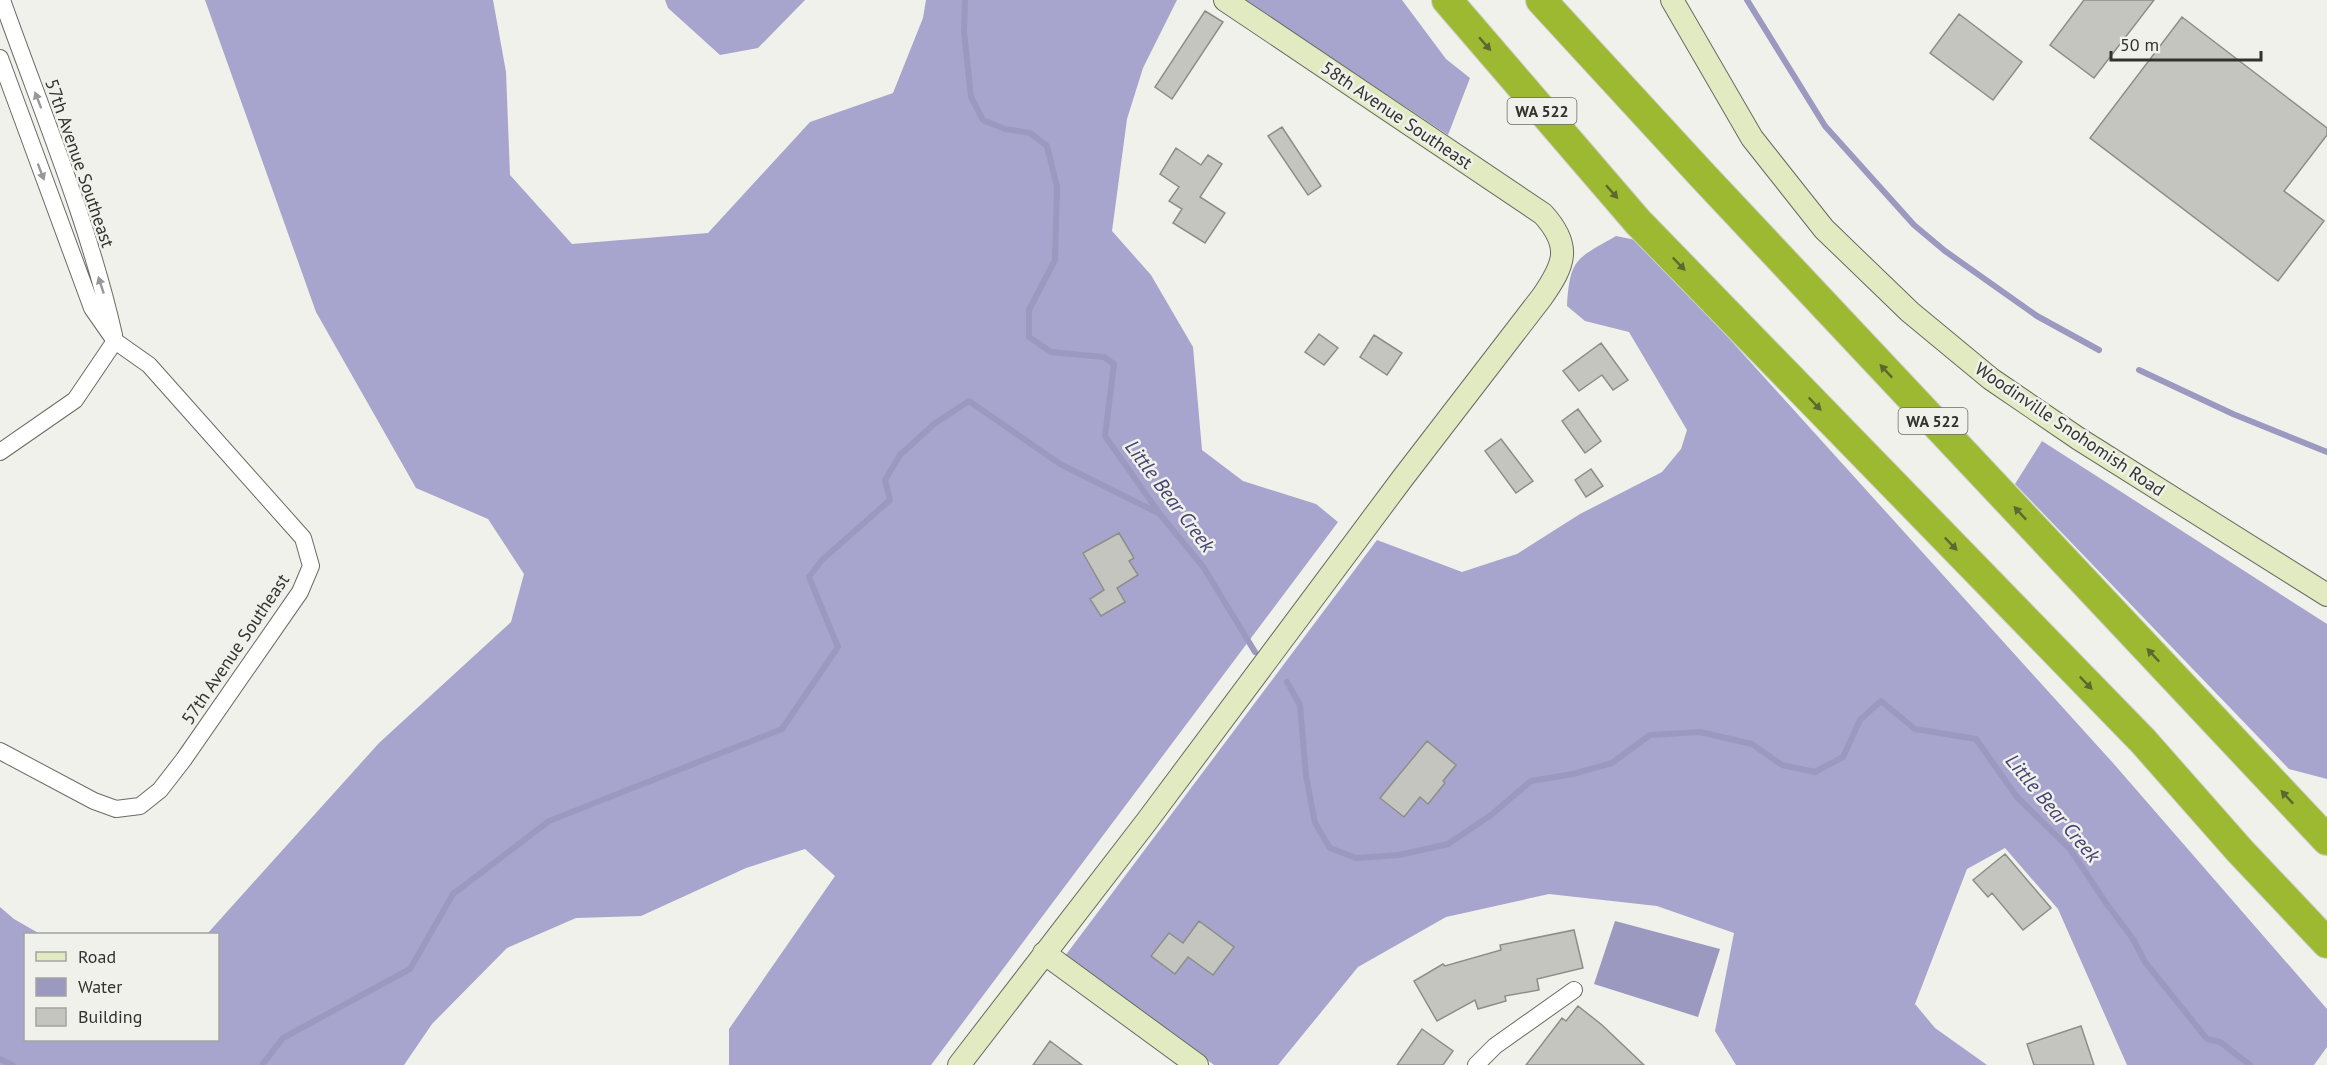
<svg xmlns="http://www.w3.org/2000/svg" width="2327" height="1065" font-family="'PT Sans',sans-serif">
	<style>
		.forest { fill: #a7a4cd }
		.water { fill: #9c99c1 }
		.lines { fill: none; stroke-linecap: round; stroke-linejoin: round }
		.stream { stroke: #9c99c1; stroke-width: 6 }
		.building { fill: #c3c5be; stroke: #8c8f88; stroke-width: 1.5 }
		.street-casing { stroke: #696b64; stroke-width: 18 }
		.secondary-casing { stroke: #696b64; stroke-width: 24 }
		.highway-casing { stroke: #cececd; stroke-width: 32 }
		.street { stroke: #fff; stroke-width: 16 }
		.secondary { stroke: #e2eac1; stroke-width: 22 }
		.highway { stroke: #9db931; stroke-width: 30 }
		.oneway { fill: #5d6830 }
		.oneway2 { fill: #989898 }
		.labels { text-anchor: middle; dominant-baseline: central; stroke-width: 5; stroke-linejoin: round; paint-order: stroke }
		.shield { fill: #eff1ea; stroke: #6b6b68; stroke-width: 1.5 }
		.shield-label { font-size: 16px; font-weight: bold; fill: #323230 }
		.street-label { font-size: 18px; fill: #323230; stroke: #eff1ea }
		.water-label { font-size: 20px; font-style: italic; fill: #484075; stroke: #eff1ea }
	</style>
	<rect width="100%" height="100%" fill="#eff1ea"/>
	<!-- forest -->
	<path class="forest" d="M 205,0 L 493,0 L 506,72 L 510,175 L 572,244 L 708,233 L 810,122 L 893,93 L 923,18 L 926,0 L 1177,0 L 1143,68 L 1127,119 L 1112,231 L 1151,275 L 1193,347 L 1202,450 L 1243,481 L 1316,504 L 1338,522 L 931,1065 L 729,1065 L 729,1029 L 835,876 L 805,849 L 746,868 L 641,916 L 576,918 L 507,948 L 432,1024 L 404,1065 L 0,1065 L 0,907 L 14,919 L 40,934 L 26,934 L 26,1040 L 218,1040 L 218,934 L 207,934 L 379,743 L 511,622 L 524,574 L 488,519 L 416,488 L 316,312 Z
		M 665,0 L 805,0 L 758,48 L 720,55 L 668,8 Z
		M 1244,0 L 1402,0 L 1446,59 L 1470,78 L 1448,135 Z
		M 1616,236 L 1641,241 L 2113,763 L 2327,1009 L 2327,1047 L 2314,1065 L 2127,1065 L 2058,909 L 2005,848 L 1967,869 L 1915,1004 L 1935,1028 L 1987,1065 L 1736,1065 L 1715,1031 L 1734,933 L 1657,906 L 1549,894 L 1446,917 L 1358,967 L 1278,1065 L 1214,1065 L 1065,956 L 1377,540 L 1462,572 L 1517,554 L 1580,514 L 1662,472 L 1681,449 L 1687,430 L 1629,332 L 1585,321 L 1567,306 C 1570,258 1576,259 1616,236 Z
		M 2042,441 L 2327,624 L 2327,779 L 2289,769 L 2015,484 Z"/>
	<!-- water -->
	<path class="water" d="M 1615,921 L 1720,949 L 1698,1017 L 1594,984 Z"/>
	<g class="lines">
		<!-- stream -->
		<path class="stream" d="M 965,0 L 964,32 L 971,97 L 983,120 L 1005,129 L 1030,133 L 1047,146 L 1057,187 L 1055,260 L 1029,310 L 1029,337 L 1051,352 L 1104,357 L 1114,364 L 1105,436 L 1160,514 L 1204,568 L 1255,652
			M 1747,0 L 1825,126 L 1914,225 L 1945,251 L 2037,316 L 2099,350
			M 2139,370 L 2233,414 L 2327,452
			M 1287,682 L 1300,705 L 1306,776 L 1315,823 L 1330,848 L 1356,858 L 1399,855 L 1448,844 L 1491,815 L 1531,781 L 1573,774 L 1612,763 L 1650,735 L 1700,732 L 1752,744 L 1782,765 L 1815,772 L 1843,757 L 1860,720 L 1881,701 L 1915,729 L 1976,739 L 2017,797 L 2070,849 L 2106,903 L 2133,939 L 2145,962 L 2207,1039 L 2220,1042 L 2250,1065
			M 0,1059 L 12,1065
			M 262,1065 L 283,1038 L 410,969 L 453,894 L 549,821 L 782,729 L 838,647 L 809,577 L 822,560 L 890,500 L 885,480 L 900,455 L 934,424 L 969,401 L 1060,464 L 1160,514"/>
	</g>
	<!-- building -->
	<path class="building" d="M 2084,0 L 2154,0 L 2094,78 L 2050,45 Z
		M 1205,11 L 1223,22 L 1172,99 L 1155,87 Z
		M 1959,14 L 2022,62 L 1993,100 L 1930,53 Z
		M 2182,17 L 2327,128 L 2327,135 L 2284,191 L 2324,221 L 2278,281 L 2090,138 Z
		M 1282,127 L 1321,186 L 1308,195 L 1268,136 Z
		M 1176,148 L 1201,165 L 1208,155 L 1222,164 L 1200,197 L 1225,213 L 1205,243 L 1173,223 L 1182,209 L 1169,201 L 1179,187 L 1160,174 Z
		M 1319,334 L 1338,348 L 1324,365 L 1305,352 Z
		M 1374,335 L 1402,353 L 1387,375 L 1360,357 Z
		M 1601,343 L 1628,380 L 1613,390 L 1602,375 L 1579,391 L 1563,371 Z
		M 1578,409 L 1601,441 L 1585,453 L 1562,421 Z
		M 1501,439 L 1533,481 L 1516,493 L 1485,451 Z
		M 1591,469 L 1603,486 L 1586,497 L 1575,480 Z
		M 1119,533 L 1134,558 L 1129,561 L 1138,575 L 1117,588 L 1125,602 L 1101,616 L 1090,599 L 1104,590 L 1083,553 Z
		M 1427,741 L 1456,765 L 1443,781 L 1445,783 L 1428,804 L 1420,797 L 1404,817 L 1380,798 Z
		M 2005,854 L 2051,908 L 2023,930 L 1992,893 L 1988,897 L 1973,880 Z
		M 1199,921 L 1234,947 L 1213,975 L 1188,957 L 1175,974 L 1151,956 L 1169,933 L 1183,943 Z
		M 1574,930 L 1583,968 L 1537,979 L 1539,990 L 1505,996 L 1506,1001 L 1478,1009 L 1475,1000 L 1437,1021 L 1414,981 L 1443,964 L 1445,966 L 1501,950 L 1500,945 Z
		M 1578,1006 L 1602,1025 L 1644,1065 L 1526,1065 L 1562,1018 L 1566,1021 Z
		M 2081,1026 L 2094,1065 L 2034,1065 L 2027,1044 Z
		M 1422,1029 L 1453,1051 L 1443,1065 L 1397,1065 Z
		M 1050,1041 L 1082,1065 L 1033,1065 Z"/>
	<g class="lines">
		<defs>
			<path id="street" d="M 2,0 C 41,110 88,220 114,335
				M 0,58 L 92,308 L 115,341 L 149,365 L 303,538 L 311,566 L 300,592 L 184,759 L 160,790 L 140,806 L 116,809 L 94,801 L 0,751
				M 0,452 L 75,400 L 115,341
				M 1476,1065 L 1495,1046 L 1574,990"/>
			<path id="secondary" d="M 1672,0 L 1752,138 L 1824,229 L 1910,312 L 1991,379 L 2079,439 L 2327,595
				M 1044,953 L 1197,1065
				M 959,1065 L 1147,821 L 1402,479 L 1542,297 C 1565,264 1572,246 1543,214 L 1225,0"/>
			<path id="highway" d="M 1447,0 L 1638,222 L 2143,741 L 2240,851 L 2327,943
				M 1541,0 L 1703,176 L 2327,840"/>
		</defs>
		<!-- street casing -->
		<use href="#street" class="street-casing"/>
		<!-- secondary casing -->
		<use href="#secondary" class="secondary-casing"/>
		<!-- highway casing -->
		<use href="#highway" class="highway-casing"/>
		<!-- street -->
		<use href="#street" class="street"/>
		<!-- secondary -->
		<use href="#secondary" class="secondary"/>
		<!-- highway -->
		<use href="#highway" class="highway"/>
	</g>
	<!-- one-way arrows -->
	<defs><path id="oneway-solid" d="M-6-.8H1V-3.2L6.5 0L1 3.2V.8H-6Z" transform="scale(1.5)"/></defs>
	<g class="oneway">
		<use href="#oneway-solid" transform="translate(1485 44) rotate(49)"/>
		<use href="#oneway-solid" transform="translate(1612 192) rotate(49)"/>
		<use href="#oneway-solid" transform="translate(1679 264) rotate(46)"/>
		<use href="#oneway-solid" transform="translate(1886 371) rotate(-133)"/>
		<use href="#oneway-solid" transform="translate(1815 404) rotate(46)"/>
		<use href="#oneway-solid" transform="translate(2020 513) rotate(-133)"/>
		<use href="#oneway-solid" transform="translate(1951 544) rotate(46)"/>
		<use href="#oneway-solid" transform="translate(2153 655) rotate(-133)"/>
		<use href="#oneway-solid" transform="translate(2086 683) rotate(46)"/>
		<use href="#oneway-solid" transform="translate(2287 797) rotate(-133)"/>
	</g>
	<g class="oneway2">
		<use href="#oneway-solid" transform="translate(38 100) rotate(-111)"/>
		<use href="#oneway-solid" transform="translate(41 172) rotate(69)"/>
		<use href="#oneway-solid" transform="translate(101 285) rotate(-108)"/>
	</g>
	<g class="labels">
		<!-- shield labels -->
		<g class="shield">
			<rect x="1507.5" y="98" width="69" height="26" rx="4.5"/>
			<rect x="1898.5" y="408" width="69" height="26" rx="4.5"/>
		</g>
		<g class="shield-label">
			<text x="1542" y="111">WA 522</text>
			<text x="1933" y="421">WA 522</text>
		</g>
		<!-- street labels -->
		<g class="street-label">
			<text transform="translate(1397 115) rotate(34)">58th Avenue Southeast</text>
			<text transform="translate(80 163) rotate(71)">57th Avenue Southeast</text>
			<text transform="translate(2070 429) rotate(34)">Woodinville Snohomish Road</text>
			<text transform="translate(235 649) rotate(-56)">57th Avenue Southeast</text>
		</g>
		<!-- water labels -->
		<g class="water-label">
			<text transform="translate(1170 496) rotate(53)">Little Bear Creek</text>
			<text transform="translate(2053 808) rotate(50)">Little Bear Creek</text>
		</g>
	</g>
	<!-- legend -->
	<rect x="24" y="933" width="195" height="108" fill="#eff1ea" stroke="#a3a5a0" stroke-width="1.5"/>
	<rect x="36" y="952" width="30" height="9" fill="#e2eac1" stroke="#a3a5a0" stroke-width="1.5"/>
	<text x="78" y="963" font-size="18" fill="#323230">Road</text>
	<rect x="36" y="978" width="30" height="18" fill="#9c99c1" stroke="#a3a5a0" stroke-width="1.5"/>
	<text x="78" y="993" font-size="18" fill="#323230">Water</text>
	<rect x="36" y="1008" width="30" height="18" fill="#c3c5be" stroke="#a3a5a0" stroke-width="1.5"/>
	<text x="78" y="1023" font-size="18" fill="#323230">Building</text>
	<!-- scale -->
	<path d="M2111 51v9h150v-9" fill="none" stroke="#323230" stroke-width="3"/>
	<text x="2120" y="51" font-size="18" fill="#323230" stroke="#eff1ea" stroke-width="4.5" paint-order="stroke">50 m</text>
</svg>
